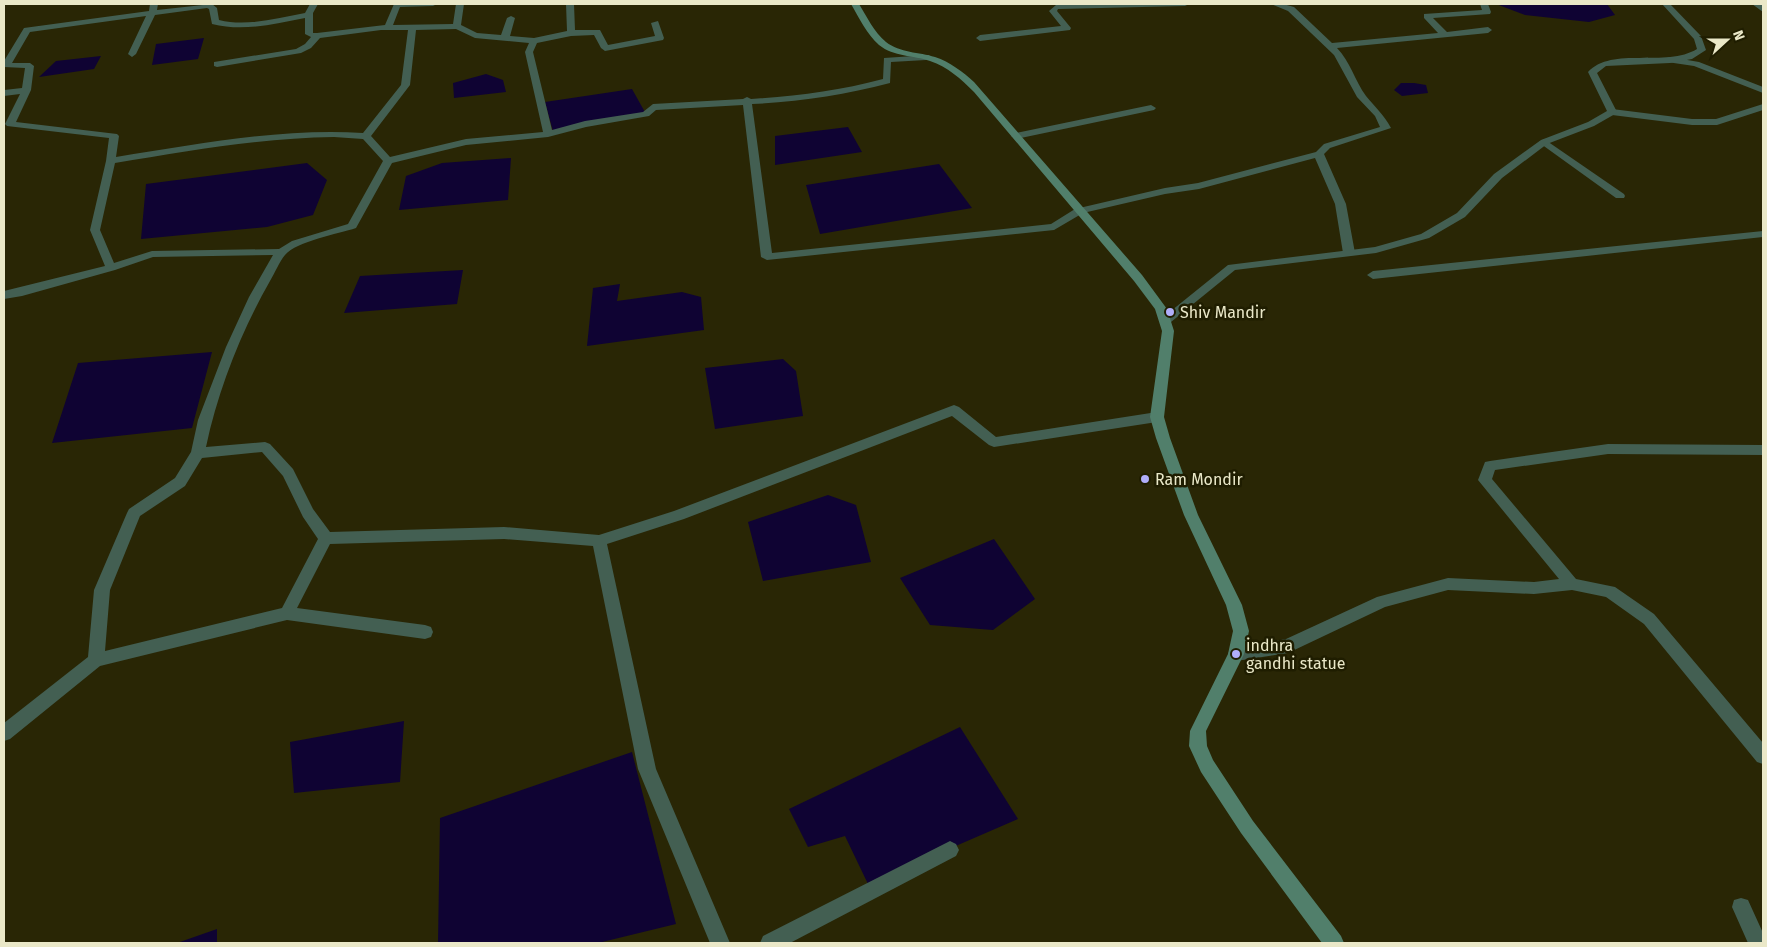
<svg xmlns="http://www.w3.org/2000/svg" width="1767" height="947" font-family="'Fira Sans',sans-serif">
	<style>
		.water { fill: #0f0333 }
		.lines { fill: none; stroke-linecap: round; stroke-linejoin: round }
		.minor { fill: #435f52; fill-rule: evenodd }
		.tertiary { fill: #435f52; fill-rule: evenodd }
		.secondary { fill: #517f6b; fill-rule: evenodd }
		.poi-dot { fill: #b0aefa; stroke: #1f1d00; stroke-width: 2 }
		.labels { text-anchor: middle; dominant-baseline: central; stroke-width: 5; stroke-linejoin: round; paint-order: stroke }
		.poi-label { font-size: 16px; fill: #eae8c8; stroke: #1f1d00; text-anchor: start }
	</style>
	<rect width="100%" height="100%" fill="#292605"/>
	<!-- water -->
	<path class="water" d="M 1496,4 L 1607,4 L 1615,15 L 1589,22 L 1525,15 Z
		M 204,38 L 198,59 L 152,65 L 156,44 Z
		M 101,56 L 94,69 L 39,77 L 56,61 Z
		M 486,74 L 503,80 L 506,92 L 454,98 L 453,83 Z
		M 1401,83 L 1414,83 L 1426,85 L 1428,93 L 1402,96 L 1394,90 Z
		M 632,89 L 646,114 L 585,124 L 554,135 L 545,102 Z
		M 848,127 L 862,152 L 775,165 L 775,136 Z
		M 511,158 L 508,200 L 399,210 L 406,176 L 442,163 Z
		M 307,163 L 327,180 L 313,215 L 267,227 L 141,239 L 146,184 Z
		M 939,164 L 972,208 L 820,234 L 806,185 Z
		M 463,270 L 457,304 L 344,313 L 360,276 Z
		M 620,284 L 617,301 L 682,292 L 701,297 L 704,330 L 587,346 L 593,288 Z
		M 212,352 L 192,428 L 52,443 L 78,363 Z
		M 783,359 L 796,371 L 803,416 L 715,429 L 705,368 Z
		M 828,495 L 856,505 L 871,562 L 763,581 L 748,522 Z
		M 994,539 L 1035,599 L 993,630 L 930,625 L 900,578 Z
		M 404,721 L 400,782 L 294,793 L 290,742 Z
		M 960,727 L 1018,819 L 868,884 L 845,836 L 808,847 L 789,809 Z
		M 632,752 L 676,924 L 598,943 L 438,943 L 440,818 Z
		M 217,929 L 217,943 L 177,943 Z"/>
	<g class="lines">
		<!-- minor -->
		<path class="minor" d="M 150,4 L 158,4 L 157,10 L 212,4 L 217,8 L 219,20 C 247,27 277,18 305,13 L 310,4 L 318,4 L 313,13 L 313,33 L 317,33 L 385,25 L 394,4 L 437,4 L 433,6 L 400,7 L 393,25 L 453,24 L 456,4 L 464,4 L 461,25 L 477,33 L 501,35 L 507,18 L 511,16 L 515,18 L 510,36 L 534,38 L 567,31 L 566,4 L 574,4 L 575,30 L 600,30 L 608,45 L 655,36 L 651,23 L 658,21 L 664,38 L 663,40 L 605,51 L 601,48 L 594,35 L 571,36 L 537,43 L 533,52 L 552,130 L 585,121 L 643,112 L 653,104 L 743,99 L 747,97 L 751,99 C 796,96 839,91 883,79 L 884,58 L 929,55 L 930,57 L 926,60 L 891,62 L 890,83 C 844,95 799,102 752,104 L 772,253 L 1051,224 L 1075,209 L 1165,188 L 1198,183 L 1316,152 L 1324,144 L 1380,127 L 1375,116 L 1357,97 L 1334,55 L 1288,11 L 1271,4 L 1283,4 L 1294,7 L 1332,43 L 1438,33 L 1424,18 L 1424,14 L 1482,10 L 1480,4 L 1488,4 L 1491,12 L 1490,14 L 1433,18 L 1447,32 L 1488,27 L 1492,30 L 1488,33 L 1337,48 C 1350,61 1355,81 1366,96 C 1375,107 1384,115 1391,128 L 1330,148 L 1324,154 L 1346,204 L 1355,253 L 1349,256 L 1343,253 L 1335,204 L 1315,158 L 1199,189 L 1165,194 L 1083,213 L 1054,230 L 767,260 L 761,257 L 743,105 L 656,110 L 649,116 L 586,127 L 548,137 L 466,145 L 392,163 L 356,228 C 338,234 297,241 285,255 C 279,262 275,273 270,281 C 241,332 218,390 206,447 L 265,442 L 270,444 L 293,469 L 313,509 L 330,532 L 504,527 L 599,535 L 674,511 L 954,405 L 959,407 L 996,437 L 1157,412 L 1162,414 L 1164,417 L 1162,420 L 1157,422 L 994,447 L 989,445 L 952,416 L 684,519 L 607,544 L 656,769 L 730,943 L 710,943 L 638,769 L 593,546 L 504,539 L 330,544 L 297,608 L 425,625 L 431,627 L 433,632 L 431,637 L 425,639 L 287,620 L 100,666 L 10,739 L 4,741 L 4,723 L 88,657 L 94,590 L 127,513 L 129,509 L 175,478 L 191,452 L 198,420 L 226,347 L 249,297 L 273,255 L 153,257 L 115,270 L 22,296 L 4,299 L 4,291 L 105,266 L 90,230 L 106,161 L 109,138 L 7,126 L 5,124 L 20,94 L 4,96 L 4,90 L 22,88 L 25,68 L 4,67 L 4,61 L 24,28 L 149,11 ZM 207,8 L 209,9 L 212,24 C 243,32 274,24 305,18 L 305,34 L 311,37 L 305,44 L 296,49 L 214,62 L 214,66 L 217,67 L 301,53 L 311,48 L 320,38 L 381,30 L 408,30 L 401,85 L 363,133 C 280,128 199,144 116,157 L 119,136 L 117,134 L 16,122 L 31,90 L 34,66 L 30,63 L 12,63 L 30,32 L 146,16 L 128,54 L 132,57 L 136,54 L 155,15 ZM 456,29 L 475,38 L 529,43 L 525,52 L 543,132 L 466,139 L 390,157 L 371,136 L 410,85 L 416,30 ZM 334,137 L 363,139 L 383,161 L 348,224 L 292,241 L 279,249 L 152,251 L 114,263 L 100,230 L 115,163 C 188,151 260,138 334,137 ZM 262,452 L 283,476 L 303,517 L 318,539 L 282,608 L 105,651 L 110,590 L 140,516 L 185,486 L 202,458 Z
			M 1189,4 L 1185,6 L 1058,9 L 1057,11 L 1071,28 L 1070,30 L 980,41 L 976,38 L 980,35 L 1061,26 L 1049,11 L 1056,5 Z
			M 1752,4 L 1761,4 L 1763,6 L 1763,12 Z
			M 1670,57 L 1699,62 L 1763,87 L 1763,93 L 1694,66 L 1667,62 L 1667,58 Z
			M 1763,104 L 1763,110 L 1717,125 L 1692,125 L 1612,115 L 1607,112 L 1612,109 L 1692,119 L 1716,119 Z
			M 1151,105 L 1156,108 L 1154,110 L 1016,139 L 1011,136 L 1016,133 Z
			M 1544,139 L 1624,194 L 1625,196 L 1624,198 L 1616,198 L 1541,144 L 1539,142 Z
			M 1763,231 L 1763,237 L 1373,279 L 1367,275 L 1373,271 Z
			M 1608,444 L 1763,445 L 1763,455 L 1608,454 L 1495,470 L 1492,479 L 1576,579 L 1615,587 L 1654,614 L 1763,743 L 1763,764 L 1757,762 L 1644,624 L 1606,597 L 1572,590 L 1534,594 L 1448,590 L 1385,607 L 1288,653 L 1236,661 L 1230,659 L 1228,654 L 1230,649 L 1286,639 L 1377,597 L 1448,578 L 1534,582 L 1559,579 L 1478,480 L 1485,462 L 1490,461 Z
			M 950,841 L 956,844 L 959,850 L 956,856 L 790,943 L 760,943 L 763,936 Z
			M 1741,898 L 1748,900 L 1763,933 L 1763,943 L 1748,943 L 1732,907 L 1734,900 Z"/>
		<!-- tertiary -->
		<path class="tertiary" d="M 1662,4 L 1670,4 L 1701,36 L 1706,50 L 1692,59 L 1670,63 L 1606,66 L 1597,73 L 1617,112 L 1615,114 L 1594,126 L 1547,144 L 1502,178 L 1465,217 L 1429,238 L 1376,253 L 1235,270 L 1171,322 L 1167,323 L 1161,319 L 1228,265 L 1375,247 L 1421,234 L 1457,213 L 1494,174 L 1541,140 L 1588,122 L 1607,111 L 1588,72 C 1612,46 1666,68 1697,49 L 1694,39 Z"/>
		<!-- secondary -->
		<path class="secondary" d="M 851,4 L 859,4 C 867,17 874,32 886,42 C 900,53 919,52 935,57 C 950,62 963,72 974,82 L 1142,275 L 1167,309 L 1174,331 L 1164,417 L 1170,438 L 1198,515 L 1242,605 L 1249,631 L 1244,654 L 1206,731 L 1207,746 L 1213,760 L 1253,821 L 1341,936 L 1344,943 L 1322,943 L 1241,833 L 1201,772 L 1189,746 L 1190,731 L 1228,654 L 1233,631 L 1226,605 L 1184,515 L 1156,438 L 1150,417 L 1162,331 L 1155,309 L 1134,281 L 974,92 C 961,79 948,67 930,61 C 913,55 894,57 879,45 C 867,34 859,18 851,4 Z"/>
	</g>
	<!-- markers -->
	<g class="poi-dot">
		<circle cx="1170" cy="312" r="5"/>
		<circle cx="1145" cy="479" r="5"/>
		<circle cx="1236" cy="654" r="5"/>
	</g>
	<g class="labels">
		<!-- poi labels -->
		<g class="poi-label">
			<text x="1180" y="312">Shiv Mandir</text>
			<text x="1155" y="479">Ram Mondir</text>
			<text x="1246" y="645">indhra<tspan x="1246" dy="18">gandhi statue</tspan></text>
		</g>
	</g>
	<!-- border -->
	<rect width="1767" height="947" fill="none" stroke="#eae8c8" stroke-width="10"/>
	<!-- north arrow -->
	<g transform="translate(1727 40) rotate(69)" stroke="#1f1d00" stroke-width="4" paint-order="stroke">
	<path d="M0-4L9 19L0 12L-9 19Z" fill="#eae8c8"/>
	<text y="-8" font-size="14" font-weight="bold" text-anchor="middle" fill="#eae8c8">N</text>
	</g>
</svg>
